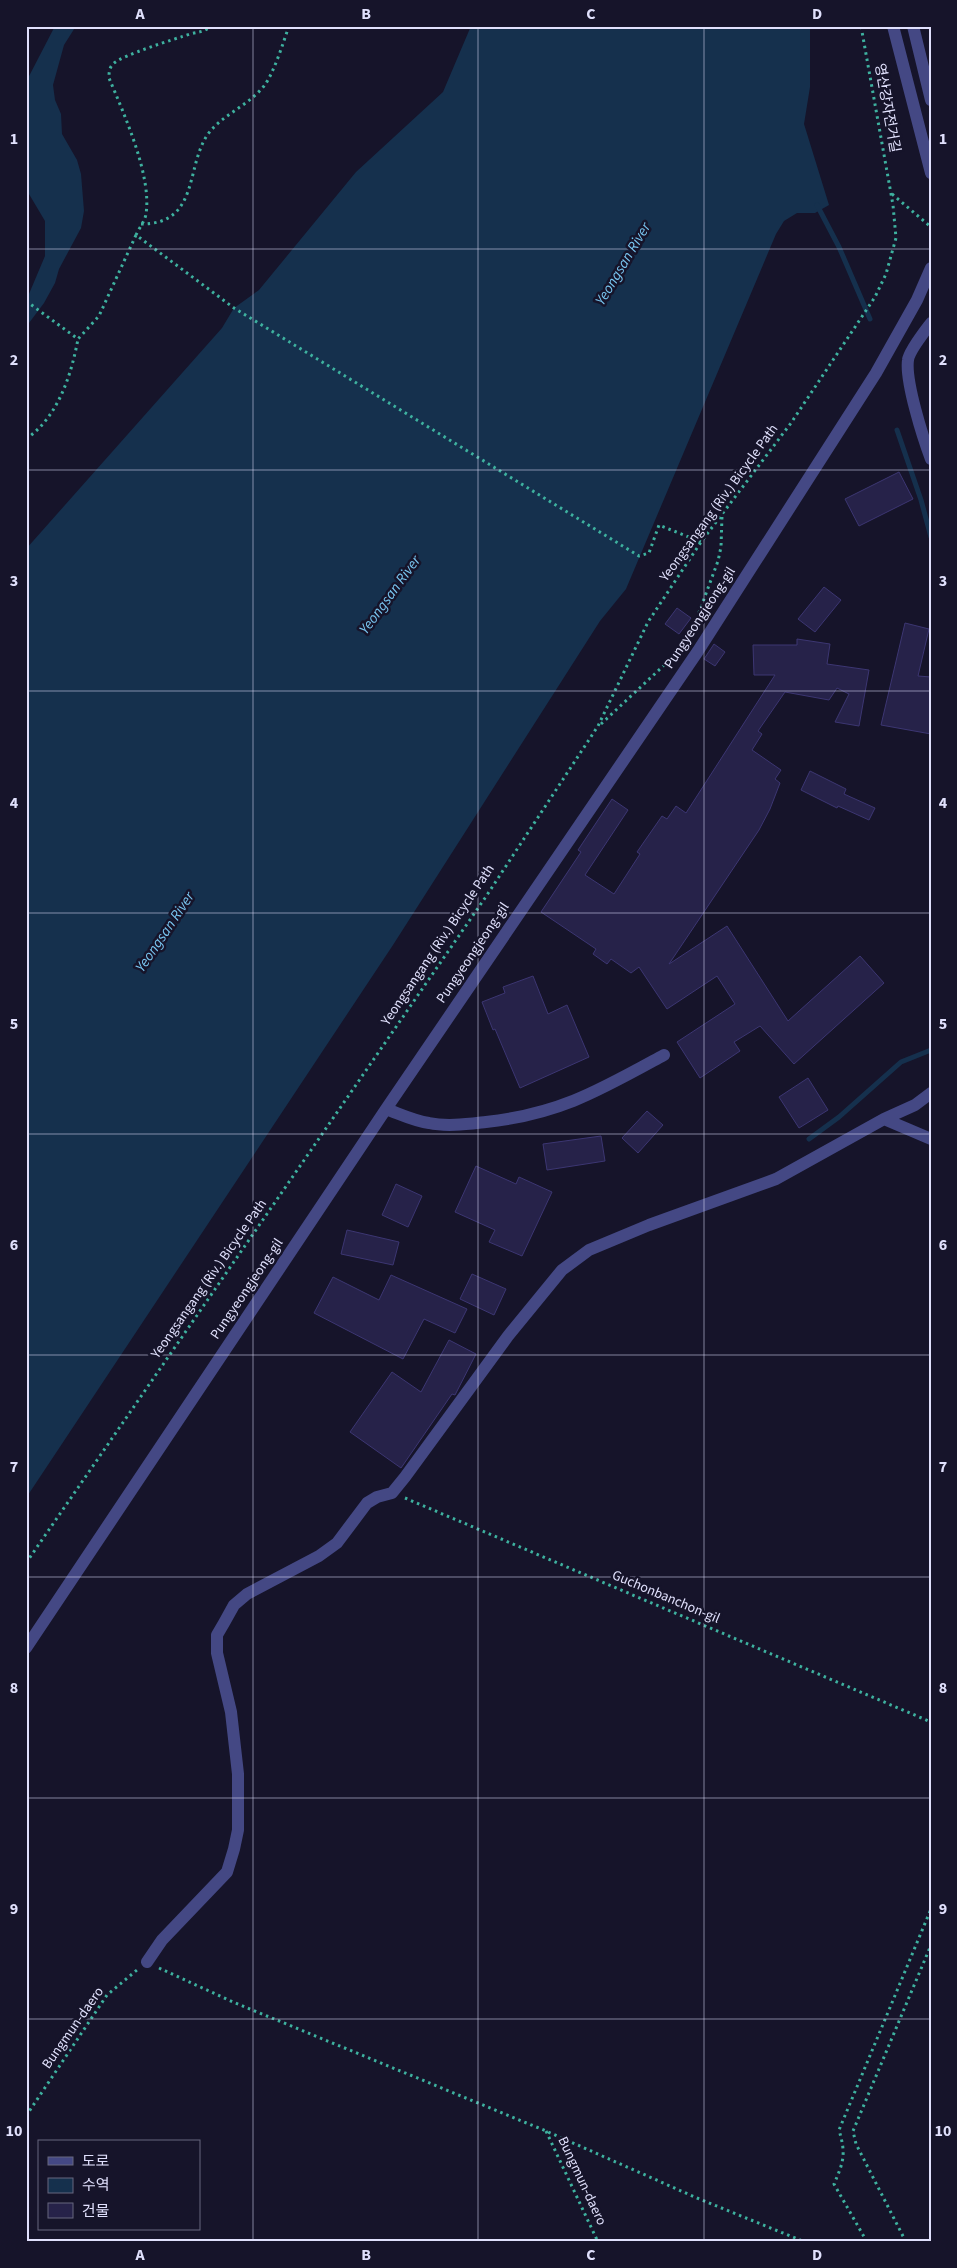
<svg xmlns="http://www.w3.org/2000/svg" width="957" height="2268" font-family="'Source Sans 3','Noto Sans KR',sans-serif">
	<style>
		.water { fill: #15304d }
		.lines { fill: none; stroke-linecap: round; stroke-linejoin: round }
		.stream { stroke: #15304d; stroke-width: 5 }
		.building { fill: #262249; stroke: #3c3672 }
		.path { stroke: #3eb19f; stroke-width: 3; stroke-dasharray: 2.5 4; stroke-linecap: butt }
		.minor { stroke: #444884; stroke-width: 12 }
		.grid { fill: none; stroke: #e0e0fc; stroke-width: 1; stroke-opacity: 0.55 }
		.labels { text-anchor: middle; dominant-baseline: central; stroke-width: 5; stroke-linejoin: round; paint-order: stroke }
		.street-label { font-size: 14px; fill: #e0e0fc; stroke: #16142a }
		.water-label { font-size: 15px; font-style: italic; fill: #79c6f1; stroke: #16142a }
		.neatline { fill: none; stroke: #e0e0fc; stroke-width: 2 }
		.grid-label { font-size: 16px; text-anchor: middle; font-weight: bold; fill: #e0e0fc }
	</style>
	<rect width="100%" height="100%" fill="#16142a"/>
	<!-- water -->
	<path class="water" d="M 55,26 L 76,26 L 64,45 L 53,85 L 55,100 L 61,114 L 62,134 L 77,160 L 81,174 L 84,211 L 81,228 L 59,269 L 55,283 L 44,303 L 26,327 L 26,301 L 45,256 L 45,221 L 26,189 L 26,82 Z
		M 471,26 L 810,26 L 810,87 L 804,124 L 829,205 L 815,213 L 797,213 L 784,221 L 776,234 L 626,589 L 600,621 L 393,945 L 26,1498 L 26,549 L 222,328 L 234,308 L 259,290 L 356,172 L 443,92 Z"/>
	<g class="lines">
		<!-- stream -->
		<path class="stream" d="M 817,205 L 839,247 L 870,319
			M 897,430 L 921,500 L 931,537
			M 809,1139 L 839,1117 L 901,1062 L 931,1050"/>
	</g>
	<!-- building -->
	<path class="building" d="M 899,472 L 913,499 L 859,526 L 845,499 Z
		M 824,587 L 841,600 L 815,632 L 798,619 Z
		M 677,608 L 691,618 L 679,634 L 665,624 Z
		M 905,623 L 929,629 L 918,676 L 931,677 L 931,734 L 881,725 Z
		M 797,639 L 830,644 L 827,664 L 869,670 L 859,726 L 835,722 L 849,694 L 837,688 L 829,700 L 785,692 L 758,731 L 762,734 L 752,750 L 781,770 L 775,779 L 780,783 L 770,809 L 759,830 L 669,964 L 727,926 L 788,1021 L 860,956 L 884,983 L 794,1064 L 760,1026 L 734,1042 L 740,1051 L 700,1078 L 677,1042 L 735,1004 L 717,976 L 667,1009 L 639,967 L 631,973 L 611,959 L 607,964 L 593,954 L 596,949 L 541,912 L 581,852 L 578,850 L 612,799 L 628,810 L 585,875 L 614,894 L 640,854 L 637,852 L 662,816 L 667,819 L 676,806 L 686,813 L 775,675 L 754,675 L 753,645 L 797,645 Z
		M 714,644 L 725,652 L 715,666 L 704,659 Z
		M 810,771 L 846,789 L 844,794 L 875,808 L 869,820 L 838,806 L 837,808 L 801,790 Z
		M 533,976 L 548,1014 L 567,1005 L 589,1057 L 520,1088 L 495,1029 L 493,1030 L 482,1002 L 505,993 L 503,987 Z
		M 808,1078 L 828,1110 L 799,1128 L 779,1097 Z
		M 647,1111 L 663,1125 L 638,1153 L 622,1138 Z
		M 601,1136 L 605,1161 L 547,1170 L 543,1144 Z
		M 476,1166 L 516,1184 L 519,1177 L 552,1192 L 522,1256 L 489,1242 L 495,1230 L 455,1212 Z
		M 396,1184 L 422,1196 L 408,1227 L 382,1215 Z
		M 347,1230 L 399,1242 L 393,1265 L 341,1254 Z
		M 472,1274 L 506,1289 L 494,1315 L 460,1299 Z
		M 391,1275 L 467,1309 L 455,1333 L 424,1319 L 403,1359 L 314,1313 L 333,1277 L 379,1300 Z
		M 449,1340 L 476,1354 L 455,1395 L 452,1394 L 401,1468 L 350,1432 L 392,1372 L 421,1392 Z"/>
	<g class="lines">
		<!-- path -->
		<path class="path" d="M 892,194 L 931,227
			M 141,224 C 200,224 185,167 208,134 C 223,114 248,106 264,86 C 274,73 283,43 289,26
			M 136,235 C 139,228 145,221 146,214 C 152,176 124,114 109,78 C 109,73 109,68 113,64 C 122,55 175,39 190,34 C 198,32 205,32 211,26
			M 26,301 L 78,339 L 99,316 L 136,235 L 234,308 L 639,556 L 649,553 L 659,525 L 701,542
			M 26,439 C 58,417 71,376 78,339
			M 601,724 L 675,655 L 694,626 L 718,561 L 721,547 L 722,516
			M 405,1498 L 931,1722
			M 26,1563 L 485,898 L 598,726 L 648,622 L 701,542 L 791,423 L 875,297 L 886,274 L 896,238 L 893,205 L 861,26
			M 159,1968 L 233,2002 L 546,2131 L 697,2198 L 805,2242
			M 26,2116 L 107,1995 L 137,1970
			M 546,2131 L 598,2242
			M 867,2242 L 834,2184 C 844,2161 846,2154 839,2130 L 931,1909
			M 906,2242 L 856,2144 L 853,2131 L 931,1945"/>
		<!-- minor -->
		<path class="minor" d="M 893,26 L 931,173
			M 913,26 L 931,100
			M 931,323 C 925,331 909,351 908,360 C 905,381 923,438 931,459
			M 386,1109 C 400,1114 414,1121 429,1123 C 447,1127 468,1124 486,1122 C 560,1114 600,1090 664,1055
			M 884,1119 L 931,1139
			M 26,1648 L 386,1109 L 698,651 L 876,373 L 917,300 L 931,268
			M 147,1962 L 162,1940 L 227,1872 L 234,1849 L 238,1830 L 238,1774 L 231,1712 L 217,1653 L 217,1635 L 224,1623 L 234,1605 L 247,1594 L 319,1556 L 337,1543 L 367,1503 L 377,1497 L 392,1493 L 405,1477 L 508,1336 L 562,1270 L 589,1250 L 649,1225 L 776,1179 L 884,1119 L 915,1105 L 931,1093"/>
	</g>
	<!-- grid -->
	<path class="grid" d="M 253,26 L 253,2242M 478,26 L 478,2242M 704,26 L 704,2242M 26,249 L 931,249M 26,470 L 931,470M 26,691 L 931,691M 26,913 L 931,913M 26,1134 L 931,1134M 26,1355 L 931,1355M 26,1577 L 931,1577M 26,1798 L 931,1798M 26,2019 L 931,2019"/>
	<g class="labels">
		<!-- street labels -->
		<g class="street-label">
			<text transform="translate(887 108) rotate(80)">영산강자전거길</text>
			<text transform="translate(719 503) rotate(-54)">Yeongsangang (Riv.) Bicycle Path</text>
			<text transform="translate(700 618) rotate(-57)">Pungyeongjeong-gil</text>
			<text transform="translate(438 945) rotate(-56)">Yeongsangang (Riv.) Bicycle Path</text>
			<text transform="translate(473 953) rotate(-56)">Pungyeongjeong-gil</text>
			<text transform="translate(209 1279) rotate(-55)">Yeongsangang (Riv.) Bicycle Path</text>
			<text transform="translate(247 1289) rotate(-56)">Pungyeongjeong-gil</text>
			<text transform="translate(666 1597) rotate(23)">Guchonbanchon-gil</text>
			<text transform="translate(73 2028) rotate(-55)">Bungmun-daero</text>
			<text transform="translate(582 2181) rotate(65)">Bungmun-daero</text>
		</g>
		<!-- water labels -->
		<g class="water-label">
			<text transform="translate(623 264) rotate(-59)">Yeongsan River</text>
			<text transform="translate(390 595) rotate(-54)">Yeongsan River</text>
			<text transform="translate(165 932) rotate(-56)">Yeongsan River</text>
		</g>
	</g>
	<!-- border -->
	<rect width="957" height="2268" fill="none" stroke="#16142a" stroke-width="55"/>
	<!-- legend -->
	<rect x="38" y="2140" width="162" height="90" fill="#16142a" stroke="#67667e"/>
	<rect x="48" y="2157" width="25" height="8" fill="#444884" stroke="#67667e"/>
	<text x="82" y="2166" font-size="15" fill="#e0e0fc">도로</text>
	<rect x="48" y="2178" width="25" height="15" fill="#15304d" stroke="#67667e"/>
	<text x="82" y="2190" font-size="15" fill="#e0e0fc">수역</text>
	<rect x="48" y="2203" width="25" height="15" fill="#262249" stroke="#67667e"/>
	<text x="82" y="2216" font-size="15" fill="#e0e0fc">건물</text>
	<rect x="28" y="28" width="902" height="2212" class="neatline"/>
	<g class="grid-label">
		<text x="140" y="19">A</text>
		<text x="366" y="19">B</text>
		<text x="591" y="19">C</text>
		<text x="817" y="19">D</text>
		<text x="14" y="144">1</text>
		<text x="943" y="144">1</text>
		<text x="14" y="365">2</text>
		<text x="943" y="365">2</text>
		<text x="14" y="586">3</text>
		<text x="943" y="586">3</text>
		<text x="14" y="808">4</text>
		<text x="943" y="808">4</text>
		<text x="14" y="1029">5</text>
		<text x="943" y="1029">5</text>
		<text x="14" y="1250">6</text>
		<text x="943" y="1250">6</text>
		<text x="14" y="1472">7</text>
		<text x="943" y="1472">7</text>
		<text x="14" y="1693">8</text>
		<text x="943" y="1693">8</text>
		<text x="14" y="1914">9</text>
		<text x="943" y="1914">9</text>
		<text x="14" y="2136">10</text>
		<text x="943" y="2136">10</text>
		<text x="140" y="2260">A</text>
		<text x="366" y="2260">B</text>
		<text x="591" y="2260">C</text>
		<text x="817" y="2260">D</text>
	</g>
</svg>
